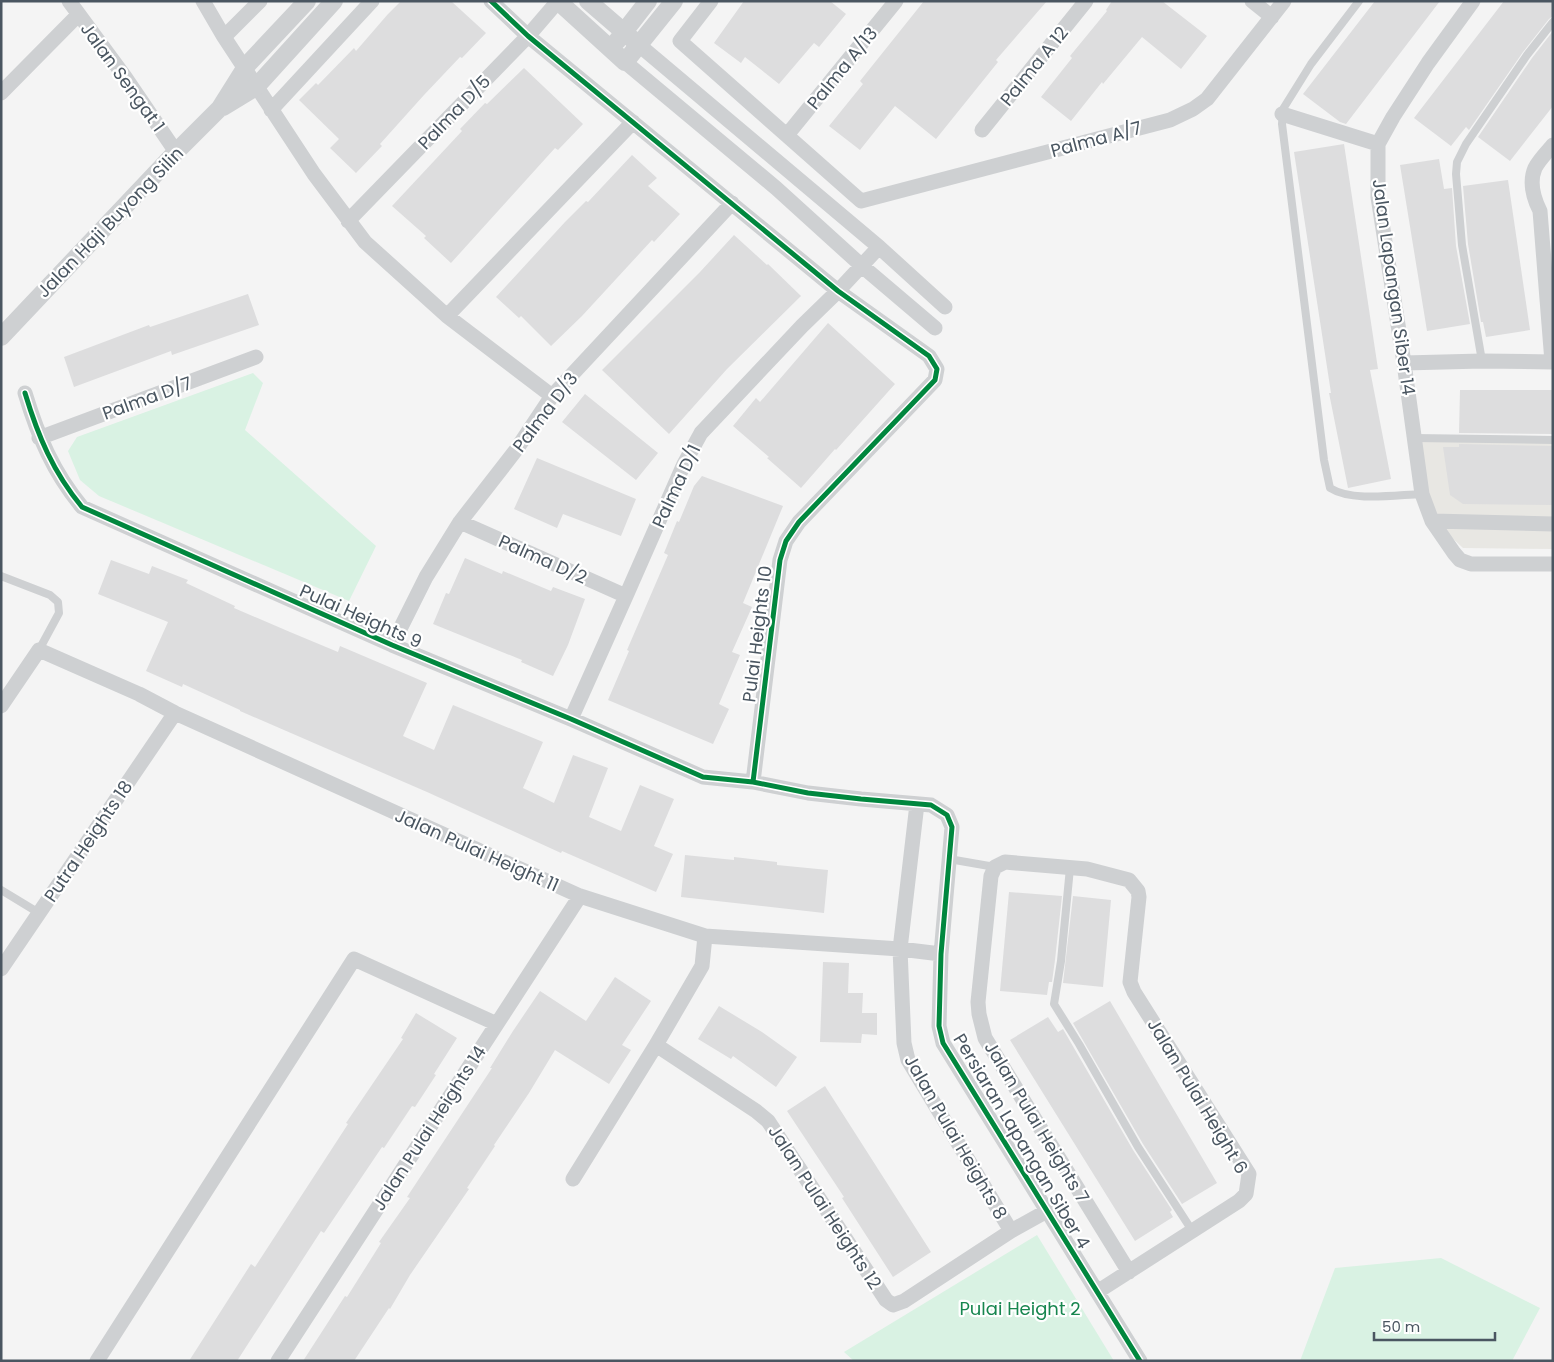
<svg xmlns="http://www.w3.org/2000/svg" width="1554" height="1362" font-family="Poppins,sans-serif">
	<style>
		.commercial { fill: #e8e7e3 }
		.green { fill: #d9f2e3 }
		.building { fill: #ddddde }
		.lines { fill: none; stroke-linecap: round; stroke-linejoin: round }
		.service { stroke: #ced0d2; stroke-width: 8 }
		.minor { stroke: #ced0d2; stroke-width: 15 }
		.tertiary { stroke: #ced0d2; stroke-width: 18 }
		.cycleway-casing { stroke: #fff; stroke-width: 8 }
		.cycleway { stroke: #00873e; stroke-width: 5 }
		.labels { text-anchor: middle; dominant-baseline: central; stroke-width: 4.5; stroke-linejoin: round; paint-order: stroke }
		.street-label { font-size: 18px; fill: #4a5661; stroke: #fff }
		.park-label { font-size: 18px; fill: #17864f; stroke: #fff }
	</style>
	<rect width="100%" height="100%" fill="#f4f4f4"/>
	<!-- commercial -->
	<path class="commercial" d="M 1416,438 L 1553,441 L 1553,549 L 1463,548 L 1434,521 Z"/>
	<!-- green -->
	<path class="green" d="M 253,373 L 263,383 L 245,430 L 376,546 L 349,601 L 99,496 L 80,480 L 68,451 L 77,437 Z
		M 1037,1235 L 1114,1361 L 854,1361 L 844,1352 Z
		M 1441,1258 L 1540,1308 L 1512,1361 L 1300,1361 L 1335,1268 Z"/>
	<!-- building -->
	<path class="building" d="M 401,1 L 451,1 L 486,33 L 462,58 L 460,57 L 424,95 L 380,144 L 382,146 L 356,173 L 330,148 L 339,139 L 299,100 L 316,83 L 318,85 L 354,48 L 356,51 L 388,14 Z
		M 744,1 L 830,1 L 846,14 L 819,47 L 814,43 L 779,84 L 745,57 L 741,63 L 714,43 Z
		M 924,1 L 1047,1 L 996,60 L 998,62 L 936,139 L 895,106 L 860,150 L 829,126 L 863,84 L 860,81 Z
		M 1112,1 L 1162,1 L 1207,36 L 1181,69 L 1142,37 L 1103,84 L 1102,82 L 1071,121 L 1041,97 L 1072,58 L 1070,56 L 1107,11 L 1106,10 Z
		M 1375,1 L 1440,1 L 1346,124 L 1340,122 L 1303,94 Z
		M 1504,1 L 1553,1 L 1553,16 L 1549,19 L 1523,52 L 1469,130 L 1466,127 L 1451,146 L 1414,118 Z
		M 1553,31 L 1553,106 L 1510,161 L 1478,137 L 1532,58 Z
		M 524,68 L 583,124 L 558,150 L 555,148 L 451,263 L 424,238 L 426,236 L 392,206 L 462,131 L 460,129 L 485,103 L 487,104 Z
		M 1344,144 L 1378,369 L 1370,370 L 1391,479 L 1348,488 L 1329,393 L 1331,393 L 1294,152 Z
		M 632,155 L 657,178 L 648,186 L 680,214 L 654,242 L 652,240 L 582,316 L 551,346 L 521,316 L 519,318 L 496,297 L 565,222 L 586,201 L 588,202 Z
		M 1439,159 L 1444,189 L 1452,188 L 1456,246 L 1470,324 L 1427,331 L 1400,165 Z
		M 1508,180 L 1530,330 L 1486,337 L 1483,322 L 1481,322 L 1468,244 L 1463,186 Z
		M 734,235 L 767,265 L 768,264 L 801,296 L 727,369 L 669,434 L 602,370 L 700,272 Z
		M 248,294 L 259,325 L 172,355 L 171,351 L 74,387 L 64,357 L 149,325 L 150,327 Z
		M 828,323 L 895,384 L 836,450 L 835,449 L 801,488 L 767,458 L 769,457 L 733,426 L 756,398 L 760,402 Z
		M 1460,390 L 1553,390 L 1553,434 L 1459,433 Z
		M 585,394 L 658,453 L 636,480 L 562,422 Z
		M 1459,444 L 1553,446 L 1553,505 L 1463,504 L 1450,495 L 1443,447 L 1459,447 Z
		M 537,458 L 636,499 L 621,536 L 563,514 L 557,528 L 514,509 Z
		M 702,476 L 783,506 L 743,603 L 752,607 L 732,652 L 740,655 L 719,704 L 729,709 L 713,744 L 608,700 L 629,651 L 627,650 L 668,555 L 664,553 L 677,521 L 679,522 L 694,486 Z
		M 465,558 L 502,574 L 503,571 L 551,591 L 553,587 L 585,599 L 568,645 L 553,676 L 521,662 L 522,660 L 433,624 L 446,593 L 449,594 Z
		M 111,560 L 149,574 L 152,566 L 188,580 L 186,583 L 235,606 L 234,608 L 290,632 L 338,652 L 340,646 L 427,683 L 403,736 L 434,750 L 453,705 L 543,742 L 523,788 L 554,803 L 573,755 L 608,768 L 589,817 L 621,831 L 640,785 L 674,799 L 654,846 L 673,854 L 656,892 L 562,851 L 561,853 L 427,792 L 240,711 L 240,710 L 183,684 L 182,687 L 146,671 L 168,622 L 98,594 Z
		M 685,855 L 734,860 L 734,857 L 777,862 L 777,865 L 828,870 L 824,913 L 681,897 Z
		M 1009,892 L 1062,896 L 1055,960 L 1052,982 L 1049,982 L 1047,995 L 1000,991 Z
		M 1073,896 L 1111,900 L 1103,987 L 1063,983 Z
		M 823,962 L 849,963 L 848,993 L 863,993 L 862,1013 L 877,1013 L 877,1035 L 862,1034 L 861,1043 L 820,1042 Z
		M 615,977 L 651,1001 L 622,1045 L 631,1050 L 609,1084 L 555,1050 L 529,1093 L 494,1145 L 495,1146 L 467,1188 L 469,1189 L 410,1275 L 390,1309 L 389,1308 L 354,1361 L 303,1361 L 345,1296 L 347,1297 L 381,1243 L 379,1242 L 410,1198 L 407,1197 L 492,1068 L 490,1068 L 513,1031 L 540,991 L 586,1021 Z
		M 1110,1001 L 1217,1183 L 1182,1204 L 1143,1144 L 1073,1023 Z
		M 719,1006 L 762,1032 L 797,1057 L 776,1087 L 733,1056 L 731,1059 L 698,1039 Z
		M 416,1013 L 457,1038 L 434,1074 L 436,1075 L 415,1107 L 412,1106 L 384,1148 L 382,1147 L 324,1233 L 321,1231 L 237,1361 L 189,1361 L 251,1264 L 255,1267 L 348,1124 L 346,1123 L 403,1039 L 401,1038 Z
		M 1048,1017 L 1058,1032 L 1063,1029 L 1133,1150 L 1172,1210 L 1170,1212 L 1173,1217 L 1135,1241 L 1010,1040 Z
		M 825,1086 L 931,1252 L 893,1277 L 842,1198 L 844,1197 L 787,1111 Z"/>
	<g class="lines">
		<!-- service -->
		<path class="service" d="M 1359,1 L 1311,64 L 1283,109 L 1282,124 L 1324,460 L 1330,488 C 1352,502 1395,495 1422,494
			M 1482,361 L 1462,245 L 1456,174 L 1457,162 L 1466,144 L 1527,55 L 1553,22
			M 1414,438 L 1553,440
			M 1,576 L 50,595 L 58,602 L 59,613 L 39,650
			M 949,859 L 995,867
			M 1070,868 L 1061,961 L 1054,1004 L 1079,1044 L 1138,1147 L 1193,1232
			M 1,890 L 39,913"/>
		<!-- minor -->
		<path class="minor" d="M 69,1 L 125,77 L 176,152
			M 203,1 L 224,37
			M 260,1 L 224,37 L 314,174 L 365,242 L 447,316 L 552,396
			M 491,1 L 528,36 L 838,291 L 929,356 L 937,369 L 935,380 L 799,522 L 786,541 L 780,560 L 753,782
			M 711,1 L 680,41 L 861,201 L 1170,120 L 1193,109 L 1207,99 L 1284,1
			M 1252,1 L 1272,17
			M 1473,1 L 1428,63 L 1393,117 L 1378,144 L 1378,197 L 1404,363 L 1422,494 L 1432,521 L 1454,553 L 1460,560 L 1471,564 L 1553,564
			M 639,45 L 879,247 L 945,307
			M 625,62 L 776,188 L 862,266 L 935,328
			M 1,93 L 78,15
			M 271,110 L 372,1
			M 1282,114 L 1378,144
			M 982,130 L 1086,1
			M 787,135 L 896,1
			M 348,221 L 528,36 L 558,1
			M 447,316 L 633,122
			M 1552,362 L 1540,211 C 1534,199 1529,182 1535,168 C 1539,160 1547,152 1553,145
			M 1404,363 L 1482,361 L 1553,362
			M 25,393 C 38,436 53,472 82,507 L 392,645 L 571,719 L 703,777 L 753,782 L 808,793 L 861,799 L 931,805 L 947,815 L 952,827 L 941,954 L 939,1026 L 943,1043 L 1140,1361
			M 39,438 L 256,357
			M 1432,521 L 1553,524
			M 460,522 L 626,596
			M 392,645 L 426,577 L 460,522 L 516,450 L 552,396 L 732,203
			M 1,706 L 39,650 L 139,694 L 175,713 L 580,896 L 705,936 L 900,949 L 941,954
			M 571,719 L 626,596 L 684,464 L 701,433 L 802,326 L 838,291 L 879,247
			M 917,804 L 900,949 L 904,1043 L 908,1060 L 1011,1231
			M 705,936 L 702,966 L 656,1045 L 756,1111 L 768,1121 L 886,1300 L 893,1305 L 904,1301 L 1011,1231 L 1047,1211
			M 1,969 L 175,713
			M 573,1179 L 656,1045
			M 1097,1292 L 1239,1201 L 1246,1194 L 1249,1174 L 1134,992 L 1130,982 L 1139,897 L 1138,891 L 1129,880 L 1087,869 L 1005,862 L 995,867 L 991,876 L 978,1002 L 979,1014 L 985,1038 L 1129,1272
			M 97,1361 L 354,959 L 497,1024
			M 278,1361 L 580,896"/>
		<!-- tertiary -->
		<path class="tertiary" d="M 558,1 L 625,62 L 674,1
			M 588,1 L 639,45
			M 617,41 L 648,1
			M 223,107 L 256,87 L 334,1
			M 1,337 L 176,152 L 220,108 L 247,65 L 307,1"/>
		<defs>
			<path id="cycleway" d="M 491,1 L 528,36 L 838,291 L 929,356 L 937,369 L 935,380 L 799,522 L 786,541 L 780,560 L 753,782
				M 25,393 C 38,436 53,472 82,507 L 392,645 L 571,719 L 703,777 L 753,782 L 808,793 L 861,799 L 931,805 L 947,815 L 952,827 L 941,954 L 939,1026 L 943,1043 L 1140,1361"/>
		</defs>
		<!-- cycleway casing -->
		<use href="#cycleway" class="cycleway-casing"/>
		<!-- cycleway -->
		<use href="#cycleway" class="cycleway"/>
	</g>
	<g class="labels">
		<!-- street labels -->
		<g class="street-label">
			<text transform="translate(1034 66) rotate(-51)">Palma A 12</text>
			<text transform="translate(842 68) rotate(-51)">Palma A/13</text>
			<text transform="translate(123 77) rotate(54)">Jalan Sengat 1</text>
			<text transform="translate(454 112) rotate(-46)">Palma D/5</text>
			<text transform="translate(1096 139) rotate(-15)">Palma A/7</text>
			<text transform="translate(110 222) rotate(-46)">Jalan Haji Buyong Silin</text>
			<text transform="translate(1394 287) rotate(82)">Jalan Lapangan Siber 14</text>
			<text transform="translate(147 398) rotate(-20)">Palma D/7</text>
			<text transform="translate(545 412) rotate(-53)">Palma D/3</text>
			<text transform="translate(676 486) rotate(-65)">Palma D/1</text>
			<text transform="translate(543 559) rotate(24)">Palma D/2</text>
			<text transform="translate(361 616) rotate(24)">Pulai Heights 9</text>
			<text transform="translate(757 634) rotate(-83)">Pulai Heights 10</text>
			<text transform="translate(88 841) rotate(-56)">Putra Heights 18</text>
			<text transform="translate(477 850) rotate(24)">Jalan Pulai Height 11</text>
			<text transform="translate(1198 1096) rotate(59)">Jalan Pulai Height 6</text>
			<text transform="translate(1037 1122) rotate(59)">Jalan Pulai Heights 7</text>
			<text transform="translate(429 1128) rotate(-57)">Jalan Pulai Heights 14</text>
			<text transform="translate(956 1137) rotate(60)">Jalan Pulai Heights 8</text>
			<text transform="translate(1022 1141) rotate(59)">Persiaran Lapangan Siber 4</text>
			<text transform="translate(825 1207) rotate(57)">Jalan Pulai Heights 12</text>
		</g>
		<!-- park labels -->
		<g class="park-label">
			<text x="1020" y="1308">Pulai Height 2</text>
		</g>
	</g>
	<!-- border -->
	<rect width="1554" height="1362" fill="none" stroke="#4a5661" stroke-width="5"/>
	<!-- scale -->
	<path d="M1374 1332v8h121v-8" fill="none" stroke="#4a5661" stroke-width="2.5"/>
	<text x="1382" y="1332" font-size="15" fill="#4a5661" stroke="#ffffff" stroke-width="4" paint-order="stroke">50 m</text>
</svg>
